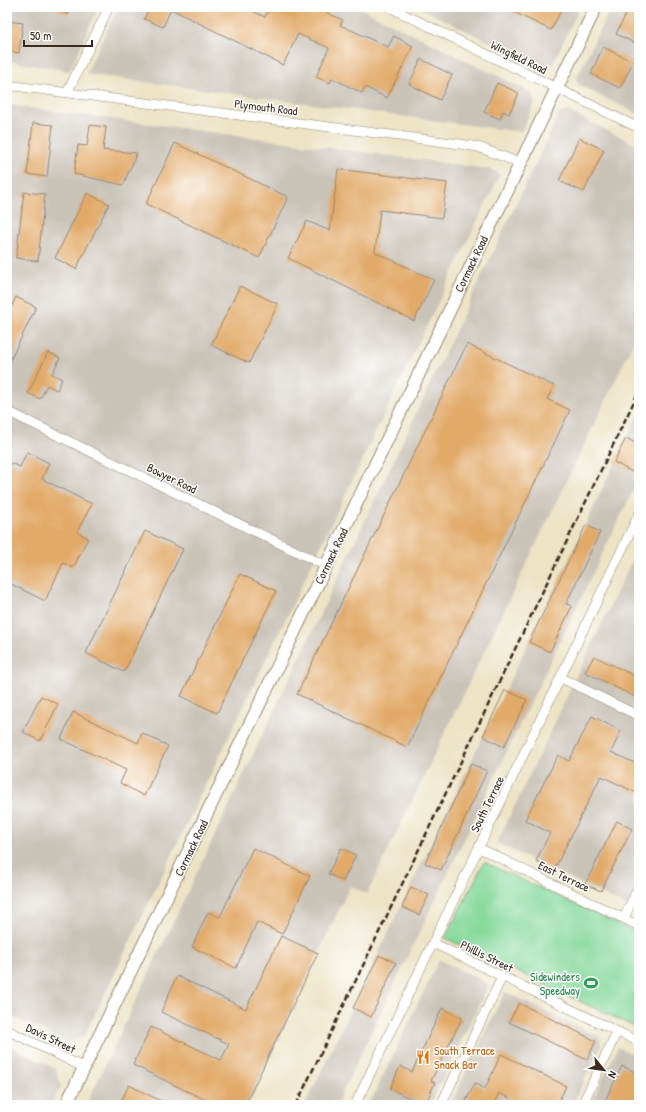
<svg xmlns="http://www.w3.org/2000/svg" width="646" height="1112" font-family="'Patrick Hand',sans-serif">
	<style>
		.industrial { fill: #cac3b8 }
		.green { fill: #87d99b; stroke: #61825c }
		.building { fill: #e2aa69 }
		.lines { fill: none; stroke-linecap: round; stroke-linejoin: round }
		.minor-casing { stroke: #948772; stroke-width: 10 }
		.tertiary-casing { stroke: #948772; stroke-width: 14 }
		.minor { stroke: #fff; stroke-width: 9 }
		.tertiary { stroke: #fff; stroke-width: 12 }
		.rail { stroke: #3b2a1e; stroke-width: 2.5; stroke-dasharray: 6 3; stroke-linecap: butt }
		.labels { text-anchor: middle; dominant-baseline: central; stroke-width: 3; stroke-linejoin: round; paint-order: stroke }
		.street-label { font-size: 12px; fill: #3b2a1e; stroke: #fff }
		.leisure-label { font-size: 12px; fill: #27864d; stroke: #fff; text-anchor: end }
		.food-label { font-size: 12px; fill: #c56008; stroke: #fff; text-anchor: start }
	</style>
	<rect width="100%" height="100%" fill="#fff"/>
	<filter id="ink" filterUnits="userSpaceOnUse"><feTurbulence type="fractalNoise" baseFrequency=".025" numOctaves="2"/><feDisplacementMap in="SourceGraphic" scale="8" xChannelSelector="R" yChannelSelector="G"/><feConvolveMatrix kernelMatrix="1 2 1 2 8 2 1 2 1" color-interpolation-filters="sRGB"/></filter>
	<filter id="wash" filterUnits="userSpaceOnUse"><feTurbulence type="fractalNoise" baseFrequency=".012" numOctaves="4" result="noise"/><feDisplacementMap in="SourceGraphic" scale="16" xChannelSelector="R" yChannelSelector="G"/><feGaussianBlur stdDeviation="0.9" result="paint"/><feColorMatrix in="noise" values="0 0 0 0 0 0 0 0 0 0 0 0 0 0 0 0 0 1.4 0 .05"/><feComposite in="paint" operator="in"/></filter>
	<g filter="url(#wash)">
		<rect width="100%" height="100%" fill="#ede4c6"/>
		<!-- industrial -->
		<path class="industrial" d="M 7,7 L 99,7 L 69,71 L 7,61 Z
			M 118,7 L 357,7 L 532,93 L 535,102 L 521,132 L 86,74 Z
			M 418,7 L 580,7 L 552,65 L 543,68 Z
			M 611,7 L 639,7 L 639,115 L 579,85 L 576,79 Z
			M 7,105 L 489,169 L 500,174 L 85,1035 L 68,1043 L 7,1014 Z
			M 567,111 L 639,146 L 639,331 L 367,894 L 350,886 L 248,1105 L 86,1105 L 559,114 Z
			M 639,413 L 639,478 L 336,1105 L 305,1105 Z
			M 639,546 L 639,912 L 497,843 Z
			M 439,960 L 489,984 L 430,1105 L 369,1105 Z
			M 505,992 L 600,1037 L 601,1046 L 572,1105 L 450,1105 Z
			M 7,1045 L 56,1069 L 61,1086 L 51,1105 L 7,1105 Z
			M 618,1047 L 639,1057 L 639,1105 L 590,1105 Z"/>
		<!-- green -->
		<path class="green" d="M 484,862 L 639,934 L 639,1029 L 445,938 Z"/>
		<g id="blocks">
			<!-- building -->
			<path class="building" d="M 52,7 L 72,7 L 68,15 Z
				M 150,7 L 244,7 L 265,17 L 270,7 L 314,7 L 343,20 L 340,25 L 388,47 L 394,36 L 413,46 L 387,98 L 365,87 L 362,93 L 332,78 L 330,83 L 316,77 L 329,48 L 298,34 L 283,65 L 171,9 L 163,27 L 144,19 Z
				M 503,7 L 563,7 L 551,30 Z
				M 629,8 L 639,13 L 639,45 L 616,34 Z
				M 7,21 L 23,23 L 19,53 L 7,51 Z
				M 603,47 L 633,62 L 620,88 L 591,74 Z
				M 421,59 L 452,75 L 440,100 L 409,84 Z
				M 497,83 L 519,93 L 509,114 L 503,111 L 500,119 L 484,112 Z
				M 33,123 L 53,125 L 47,177 L 27,174 Z
				M 90,125 L 106,127 L 103,150 L 137,153 L 123,185 L 74,174 L 78,145 L 87,146 Z
				M 579,138 L 604,150 L 584,192 L 559,181 Z
				M 175,143 L 288,197 L 259,258 L 146,204 Z
				M 338,169 L 447,183 L 442,218 L 380,210 L 375,252 L 434,280 L 414,321 L 288,258 L 307,221 L 330,231 Z
				M 24,192 L 45,194 L 38,261 L 16,258 Z
				M 87,193 L 109,204 L 76,269 L 55,258 Z
				M 240,286 L 278,304 L 249,363 L 211,345 Z
				M 16,297 L 36,307 L 7,367 L 7,316 Z
				M 467,344 L 554,386 L 547,399 L 570,410 L 407,747 L 297,694 Z
				M 48,352 L 60,358 L 52,374 L 62,379 L 57,390 L 47,385 L 40,399 L 28,393 Z
				M 626,438 L 639,445 L 639,459 L 632,472 L 614,462 Z
				M 27,452 L 49,463 L 42,479 L 92,504 L 77,532 L 88,538 L 73,568 L 63,563 L 45,601 L 7,582 L 7,470 L 11,463 L 20,467 Z
				M 586,525 L 600,532 L 566,604 L 572,606 L 550,652 L 529,642 Z
				M 145,531 L 183,549 L 124,672 L 86,653 Z
				M 240,574 L 276,591 L 217,713 L 181,696 Z
				M 594,656 L 639,678 L 639,699 L 585,672 Z
				M 505,690 L 527,700 L 504,747 L 483,736 Z
				M 41,696 L 58,704 L 40,741 L 23,732 Z
				M 73,712 L 138,743 L 142,733 L 168,746 L 144,796 L 120,783 L 126,770 L 61,739 Z
				M 592,716 L 621,731 L 611,752 L 639,765 L 639,794 L 601,776 L 554,870 L 536,861 L 550,833 L 525,820 L 558,755 L 569,761 Z
				M 471,764 L 487,771 L 441,870 L 425,863 Z
				M 617,821 L 632,829 L 601,891 L 585,884 Z
				M 253,848 L 310,876 L 282,934 L 257,922 L 236,968 L 192,947 L 208,912 L 220,917 Z
				M 341,848 L 356,855 L 343,881 L 328,874 Z
				M 411,887 L 429,895 L 419,915 L 402,907 Z
				M 281,936 L 318,953 L 245,1105 L 216,1105 L 133,1065 L 151,1027 L 221,1060 L 229,1044 L 161,1012 L 177,976 L 246,1009 Z
				M 379,955 L 396,963 L 371,1017 L 353,1008 Z
				M 519,1003 L 596,1041 L 587,1060 L 509,1022 Z
				M 442,1008 L 462,1018 L 431,1081 L 435,1083 L 425,1105 L 390,1089 L 400,1066 L 412,1072 Z
				M 501,1054 L 566,1086 L 557,1105 L 508,1105 L 511,1099 L 499,1093 L 493,1105 L 464,1105 L 475,1083 L 485,1089 Z
				M 622,1066 L 639,1074 L 639,1105 L 603,1105 Z
				M 129,1085 L 169,1105 L 119,1105 Z"/>
		</g>
	</g>
	<g filter="url(#ink)">
		<use href="#blocks" fill-opacity="0" stroke="#948772" stroke-width="1"/>
		<g class="lines">
			<defs>
				<path id="minor" d="M 389,7 L 639,128
					M 7,85 L 460,144 L 478,147 L 520,163
					M 67,93 L 109,7
					M 7,411 L 326,566
					M 561,678 L 639,716
					M 479,848 L 639,926
					M 624,918 L 639,886
					M 433,943 L 639,1042
					M 7,1030 L 85,1068
					M 355,1105 L 639,514
					M 441,1105 L 502,977
					M 582,1105 L 617,1032"/>
				<path id="tertiary" d="M 66,1105 L 596,7"/>
			</defs>
			<!-- minor casing -->
			<use href="#minor" class="minor-casing"/>
			<!-- tertiary casing -->
			<use href="#tertiary" class="tertiary-casing"/>
			<!-- minor -->
			<use href="#minor" class="minor"/>
			<!-- tertiary -->
			<use href="#tertiary" class="tertiary"/>
			<!-- rail -->
			<path class="rail" d="M 296,1105 L 639,391"/>
		</g>
	</g>
	<!-- icons -->
	<defs>
		<symbol id="stadium-bare" viewBox="-9 -9 18 18"><path d="M0-5a6.5 5 0 1 0 0 10a6.5 5 0 1 0 0-10ZM-3.5-1.8h7v3.6h-7Z" fill="#2e9e5b" stroke="#fff" stroke-width="2.5" paint-order="stroke"/></symbol>
		<symbol id="restaurant-bare" viewBox="-9 -9 18 18"><path d="M-5-6h1v4h1v-4h1v4h1v-4h1v5L-1.5 .5V6h-2V.5L-5-1ZM5-6V6H3V1.5H1.5Q1.5-4 5-6Z" fill="#e8710a" stroke="#fff" stroke-width="2.5" paint-order="stroke"/></symbol>
	</defs>
	<g fill-rule="evenodd">
		<use href="#stadium-bare" x="581" y="973" width="20" height="20"/>
		<use href="#restaurant-bare" x="413" y="1047" width="20" height="20"/>
	</g>
	<g class="labels">
		<!-- street labels -->
		<g class="street-label">
			<text transform="translate(519 57) rotate(26)">Wingfield Road</text>
			<text transform="translate(266 107) rotate(7)">Plymouth Road</text>
			<text transform="translate(471 264) rotate(-64)">Cormack Road</text>
			<text transform="translate(172 478) rotate(26)">Bowyer Road</text>
			<text transform="translate(331 556) rotate(-64)">Cormack Road</text>
			<text transform="translate(487 804) rotate(-64)">South Terrace</text>
			<text transform="translate(191 848) rotate(-64)">Cormack Road</text>
			<text transform="translate(564 876) rotate(26)">East Terrace</text>
			<text transform="translate(487 956) rotate(26)">Phillis Street</text>
			<text transform="translate(51 1038) rotate(26)">Davis Street</text>
		</g>
		<!-- leisure labels -->
		<g class="leisure-label">
			<text x="580" y="976">Sidewinders<tspan x="580" dy="14">Speedway</tspan></text>
		</g>
		<!-- food labels -->
		<g class="food-label">
			<text x="434" y="1050">South Terrace<tspan x="434" dy="14">Snack Bar</tspan></text>
		</g>
	</g>
	<!-- margin -->
	<rect width="646" height="1112" fill="none" stroke="#fff" stroke-width="24"/>
	<!-- north arrow -->
	<g transform="translate(604 1070) rotate(119)" stroke="#ffffff" stroke-width="3" paint-order="stroke">
	<path d="M0-3L7 15L0 10L-7 15Z" fill="#3b2a1e"/>
	<text y="-6" font-size="11" font-weight="bold" text-anchor="middle" fill="#3b2a1e">N</text>
	</g>
	<!-- scale -->
	<path d="M24 40v6h68v-6" fill="none" stroke="#3b2a1e" stroke-width="2"/>
	<text x="30" y="40" font-size="12" fill="#3b2a1e" stroke="#ffffff" stroke-width="3" paint-order="stroke">50 m</text>
</svg>
